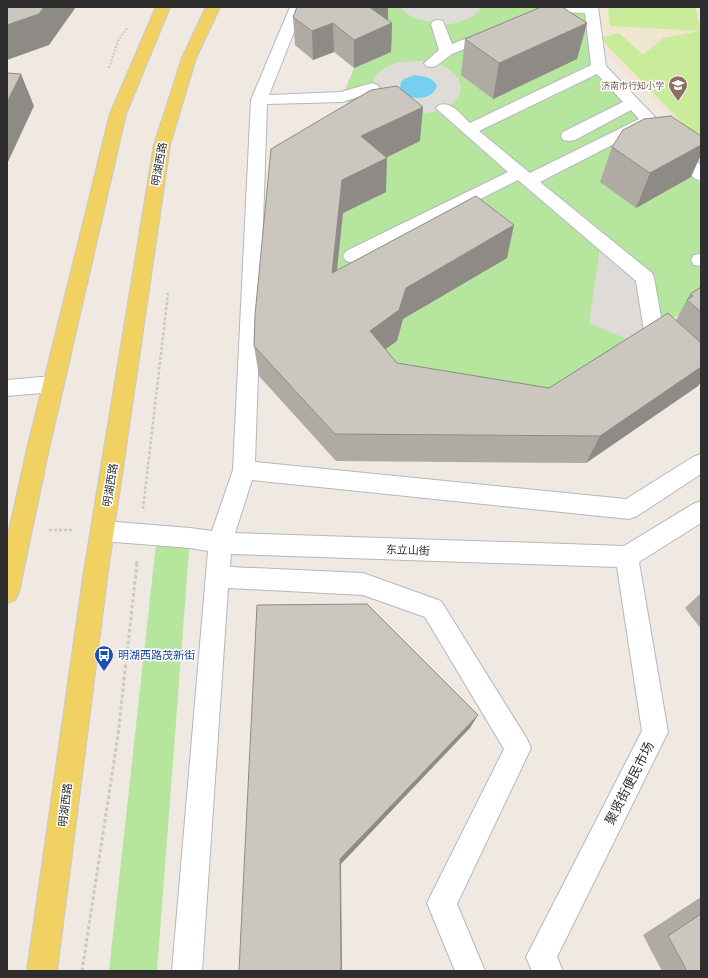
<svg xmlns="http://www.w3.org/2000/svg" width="708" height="978" font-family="Mulish,'Noto Sans SC',sans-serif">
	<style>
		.education { fill: #f0e6d1 }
		.green { fill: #b6e59e }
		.pitch { fill: #c9ec9a }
		.plaza { fill: #dfdcd8 }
		.water { fill: #75cff0 }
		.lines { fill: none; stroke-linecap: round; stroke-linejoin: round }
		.minor-casing { stroke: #b4b7c1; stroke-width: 2 }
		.primary-casing { stroke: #c9c9c9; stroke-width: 2 }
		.path-far2 { stroke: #c9c9c9; stroke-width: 2; stroke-dasharray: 2 1.5; stroke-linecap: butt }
		.path-far1 { stroke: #c9c9c9; stroke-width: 2.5; stroke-dasharray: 3 2; stroke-linecap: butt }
		.path { stroke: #c9c9c9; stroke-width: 3; stroke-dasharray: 3.5 2.5; stroke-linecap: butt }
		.minor { fill: #fff; fill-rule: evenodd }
		.primary { fill: #f2d163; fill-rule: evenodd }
		.wall { fill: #afaba4 }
		.shaded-wall { fill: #8e8b86 }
		.building { fill: #cbc7bf; stroke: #8e8b86 }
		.labels { text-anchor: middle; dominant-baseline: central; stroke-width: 3; stroke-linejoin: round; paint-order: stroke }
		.far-education-label { font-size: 9px; fill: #785e54; stroke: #fff; text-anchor: end }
		.street-label { font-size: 11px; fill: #2e2e2e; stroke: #fff }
		.transit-label { font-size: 11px; fill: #164399; stroke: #fff; text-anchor: start }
		.near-street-label { font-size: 13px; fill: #2e2e2e; stroke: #fff }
	</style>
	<rect width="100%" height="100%" fill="#efe9e1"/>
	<!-- education -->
	<path class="education" d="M 598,7 L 701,7 L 701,149 L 609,56 Z"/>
	<!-- green -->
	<path class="green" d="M 365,7 L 591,7 L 600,67 L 684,157 L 636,207 L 693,176 L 701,184 L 701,300 L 654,331 L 532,401 L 369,361 L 397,341 L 403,319 L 506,258 L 329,337 L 343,213 L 385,192 L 370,124 L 342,97 L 354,68 Z
		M 157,535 L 190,538 L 157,971 L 109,971 Z"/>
	<!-- pitch -->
	<path class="pitch" d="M 608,7 L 695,7 L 701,30 L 701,142 L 600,38 L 619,33 L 643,55 L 663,38 L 700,31 L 610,26 Z"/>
	<!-- plaza -->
	<path class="plaza" d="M 401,7 L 479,7 L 479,10 L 472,17 L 462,21 L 451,24 L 438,24 L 414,18 L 406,13 Z
		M 410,61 L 425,61 L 439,64 L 450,70 L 458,78 L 461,87 L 459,96 L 452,104 L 440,110 L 427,113 L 413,113 L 372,83 L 376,75 L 384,68 L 396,63 Z
		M 601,241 L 645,278 L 654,331 L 634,342 L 589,323 Z"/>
	<!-- water -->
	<path class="water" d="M 414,75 C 423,76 433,77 437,86 C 434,98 416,101 407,95 C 404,94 402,91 400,89 L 401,82 L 404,79 Z"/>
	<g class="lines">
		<defs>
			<path id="minor" d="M 290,7 L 304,7 L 269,95 L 341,92 L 372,83 L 377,85 L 380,88 L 377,91 L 342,102 L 267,104 L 255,462 L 626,499 L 693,457 L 701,454 L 701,474 L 637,516 L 629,519 L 252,480 L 235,533 L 624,546 L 693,504 L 701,501 L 701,523 L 639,562 L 668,732 L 557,957 L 563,971 L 532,971 L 526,957 L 642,731 L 617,567 L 231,554 L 230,567 L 363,573 L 441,601 L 527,739 L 531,748 L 457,904 L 485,971 L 455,971 L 427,903 L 504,749 L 425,617 L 363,595 L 228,588 L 202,971 L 172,971 L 208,551 L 190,548 L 103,541 L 95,538 L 92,531 L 95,524 L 103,521 L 190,528 L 212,531 L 233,470 L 251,100 Z
				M 536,7 L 598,7 L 606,66 L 701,165 L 701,180 L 695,179 L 647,127 L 540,182 L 652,273 L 654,278 L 663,328 L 701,363 L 701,383 L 694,381 L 647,336 L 644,331 L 636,281 L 518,180 L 358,261 L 352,262 L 346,261 L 343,256 L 346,251 L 508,172 L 439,111 L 436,108 L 439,105 C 452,101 461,115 470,123 L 591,65 L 585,13 L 543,11 L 538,10 ZM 597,74 L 623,102 L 563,132 L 561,136 L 563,140 L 569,141 L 575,140 L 631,110 L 639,119 L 530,173 L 479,131 Z
				M 438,20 L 443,21 L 452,44 L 493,28 L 498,29 L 500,32 L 498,35 L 452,54 L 436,66 L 431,67 L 426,66 L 424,63 L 439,50 L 431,24 L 433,21 Z
				M 700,254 L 701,254 L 701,266 L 694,265 L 691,260 L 694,255 Z
				M 53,376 L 60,378 L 63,384 L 60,390 L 53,392 L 7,396 L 7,380 Z"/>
			<path id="primary" d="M 156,7 L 170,7 L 126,114 L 49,449 L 19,592 L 15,600 L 7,603 L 7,539 L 27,449 L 110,114 Z
				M 206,7 L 220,7 L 196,58 L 170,145 L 108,571 L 57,971 L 27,971 L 84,571 L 154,145 L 182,58 Z"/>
		</defs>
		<!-- minor casing -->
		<use href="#minor" class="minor-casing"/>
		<!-- primary casing -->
		<use href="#primary" class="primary-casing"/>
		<!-- path-far2 -->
		<path class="path-far2" d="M 109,68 L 118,41 L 127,28"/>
		<!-- path-far1 -->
		<path class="path-far1" d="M 143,509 L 168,293
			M 49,530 L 74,530
			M 137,564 L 137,561"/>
		<!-- path -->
		<path class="path" d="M 82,971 L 118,735 L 137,563"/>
		<!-- minor -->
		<use href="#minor" class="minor"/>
		<!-- primary -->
		<use href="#primary" class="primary"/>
	</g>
	<!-- wall -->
	<path class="wall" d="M 297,7 L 388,7 L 388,21 L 392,23 L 391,52 L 354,68 L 334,52 L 313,60 L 295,45 L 293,17 Z
		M 587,23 L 577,59 L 493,99 L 461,75 L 465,39 Z
		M 420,141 L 386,157 L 386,192 L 343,213 L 337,271 L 507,258 L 403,319 L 397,341 L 385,349 L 397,363 L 549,388 L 676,320 L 690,294 L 701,287 L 701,381 L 698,386 L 586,463 L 336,461 L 259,376 L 254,346 L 271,149 Z
		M 612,147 L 691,177 L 636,208 L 600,182 Z
		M 701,593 L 701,629 L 685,608 Z
		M 701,897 L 701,971 L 662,971 L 643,935 Z"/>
	<!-- shaded-wall -->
	<path class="shaded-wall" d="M 44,7 L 76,7 L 49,45 L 7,60 L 7,25 Z
		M 369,7 L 388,7 L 388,25 L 392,23 L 391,52 L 354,68 L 354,40 Z
		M 333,23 L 334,52 L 313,60 L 312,31 Z
		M 587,23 L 577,59 L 493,99 L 499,63 Z
		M 21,74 L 34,106 L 7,164 L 7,102 Z
		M 423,107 L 420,141 L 361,170 L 361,136 Z
		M 701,145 L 701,155 L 691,177 L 636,208 L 650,173 Z
		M 387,158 L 386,192 L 343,213 L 333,305 L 332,273 L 342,180 Z
		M 514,225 L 507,258 L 403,319 L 397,341 L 369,361 L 370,331 L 406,288 Z
		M 701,367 L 701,381 L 698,386 L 586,463 L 600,436 Z
		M 478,715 L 470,728 L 341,864 L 342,971 L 341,971 L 340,859 Z"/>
	<!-- building -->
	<path class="building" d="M 7,7 L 44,7 L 39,14 L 7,25 Z
		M 297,7 L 370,7 L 369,7 L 392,23 L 354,40 L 333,23 L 312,31 L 293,17 Z
		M 541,7 L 562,7 L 587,23 L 499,63 L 465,39 Z
		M 7,73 L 21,74 L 7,102 Z
		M 397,86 L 423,107 L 361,136 L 387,158 L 342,180 L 332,273 L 476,196 L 514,225 L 406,288 L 399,310 L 370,331 L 397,363 L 549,388 L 668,313 L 701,343 L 701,367 L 600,436 L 335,434 L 254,346 L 255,315 L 271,149 L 371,90 Z
		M 671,116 L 701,136 L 701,145 L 650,173 L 612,147 L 623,130 L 644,119 Z
		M 701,287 L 701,312 L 687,300 L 693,296 L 690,294 Z
		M 367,604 L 478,715 L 340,859 L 341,971 L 239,971 L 257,605 Z
		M 701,914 L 701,971 L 687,971 L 668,936 Z"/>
	<!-- icons -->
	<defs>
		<symbol id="school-pin" viewBox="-11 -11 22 30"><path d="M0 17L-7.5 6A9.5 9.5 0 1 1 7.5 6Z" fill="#8d6e63" stroke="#fff"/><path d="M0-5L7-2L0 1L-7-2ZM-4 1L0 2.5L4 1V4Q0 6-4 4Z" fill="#fff"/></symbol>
		<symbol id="bus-pin" viewBox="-11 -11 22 30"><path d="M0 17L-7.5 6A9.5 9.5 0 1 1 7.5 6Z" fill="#1a4fb4" stroke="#fff"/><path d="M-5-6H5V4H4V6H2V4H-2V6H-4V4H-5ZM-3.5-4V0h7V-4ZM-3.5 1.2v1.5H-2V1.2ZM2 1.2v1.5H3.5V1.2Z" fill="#fff"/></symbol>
	</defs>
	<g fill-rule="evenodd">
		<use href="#school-pin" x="667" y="74" width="22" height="30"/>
		<use href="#bus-pin" x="93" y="644" width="22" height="30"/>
	</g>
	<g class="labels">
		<!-- far-education labels -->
		<g class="far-education-label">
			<text x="664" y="85">济南市行知小学</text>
		</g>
		<!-- street labels -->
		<g class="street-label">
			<text transform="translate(159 164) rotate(-80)">明湖西路</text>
			<text transform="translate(110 485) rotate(-81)">明湖西路</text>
			<text transform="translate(408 550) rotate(2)">东立山街</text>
			<text transform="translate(65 805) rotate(-83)">明湖西路</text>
		</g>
		<!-- transit labels -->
		<g class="transit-label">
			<text x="118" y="655">明湖西路茂新街</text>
		</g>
		<!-- near-street labels -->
		<g class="near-street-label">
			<text transform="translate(629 783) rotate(-63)">聚贤街便民市场</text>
		</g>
	</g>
	<!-- border -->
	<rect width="708" height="978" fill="none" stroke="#2e2e2e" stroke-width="16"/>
</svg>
